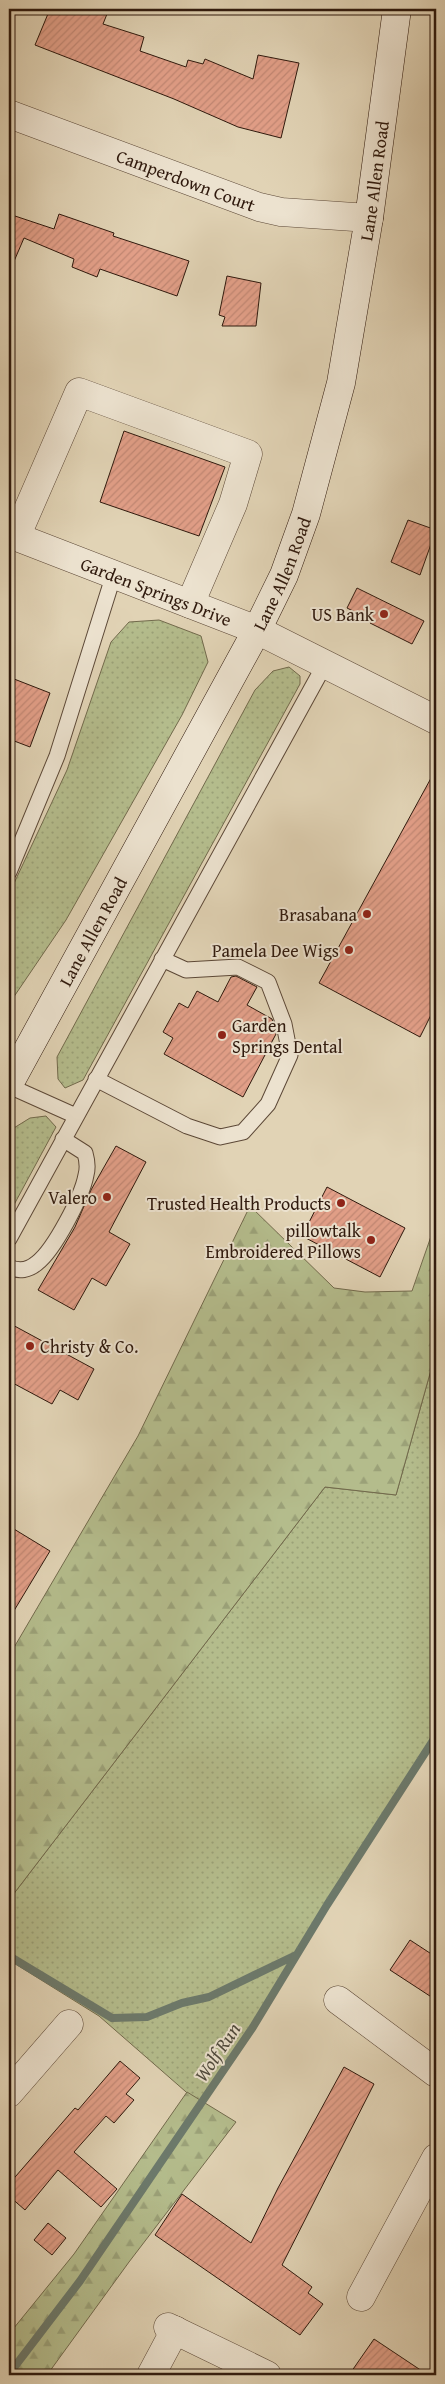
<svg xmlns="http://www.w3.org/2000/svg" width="445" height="2384" font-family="'Gentium Book Plus',serif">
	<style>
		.grass { fill: url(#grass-dots); stroke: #726a4c }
		.forest { fill: url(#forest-firs); stroke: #726a4c }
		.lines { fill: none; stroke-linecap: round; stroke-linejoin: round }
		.stream { stroke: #6c796b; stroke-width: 8 }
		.building { fill: url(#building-hatch); stroke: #2f190d }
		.service-casing { stroke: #5c4837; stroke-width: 17 }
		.minor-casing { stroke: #5c4837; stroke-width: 29 }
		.secondary-casing { stroke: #2f190d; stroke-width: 29 }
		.service { stroke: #ece2cf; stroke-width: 15 }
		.minor { stroke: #ece2cf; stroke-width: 28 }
		.secondary { stroke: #ece2cf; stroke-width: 28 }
		.poi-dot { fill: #8f2418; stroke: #ece2cf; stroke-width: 2 }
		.labels { text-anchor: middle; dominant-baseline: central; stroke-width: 4; stroke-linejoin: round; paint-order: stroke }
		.street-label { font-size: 18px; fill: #2f190d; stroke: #ece2cf }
		.poi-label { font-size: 18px; fill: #2f190d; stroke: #ece2cf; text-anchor: end }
		.water-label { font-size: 19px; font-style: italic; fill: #4e493c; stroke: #ece2cf }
	</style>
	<defs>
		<pattern id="grass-dots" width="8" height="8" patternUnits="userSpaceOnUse" patternTransform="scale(1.25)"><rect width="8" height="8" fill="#b4bc8c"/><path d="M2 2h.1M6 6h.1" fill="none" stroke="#9ba178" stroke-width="1.8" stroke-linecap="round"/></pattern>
		<pattern id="forest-firs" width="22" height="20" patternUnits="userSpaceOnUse" patternTransform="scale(1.25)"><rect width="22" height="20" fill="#b4bc8c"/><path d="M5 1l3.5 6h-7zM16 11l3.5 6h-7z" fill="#9ba178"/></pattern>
		<pattern id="building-hatch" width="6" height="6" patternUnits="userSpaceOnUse" patternTransform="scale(1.25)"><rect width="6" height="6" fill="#e29f88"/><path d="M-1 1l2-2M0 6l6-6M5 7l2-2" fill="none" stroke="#c28874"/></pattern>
	</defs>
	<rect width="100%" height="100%" fill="#e1d3b5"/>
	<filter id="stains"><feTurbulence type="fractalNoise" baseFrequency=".004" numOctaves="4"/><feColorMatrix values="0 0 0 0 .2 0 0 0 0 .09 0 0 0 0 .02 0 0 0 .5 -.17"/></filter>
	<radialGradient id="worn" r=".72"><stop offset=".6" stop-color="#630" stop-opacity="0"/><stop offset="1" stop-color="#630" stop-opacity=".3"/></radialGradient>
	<!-- grass -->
	<path class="grass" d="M 159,620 L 201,636 L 208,662 L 182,715 L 66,920 L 9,1004 L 9,894 L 67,770 L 111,642 L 129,622 Z
		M 289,667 L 300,676 L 300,684 L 83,1080 L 65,1088 L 58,1079 L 57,1057 L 255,690 L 273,671 Z
		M 46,1116 L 56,1127 L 9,1214 L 9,1131 L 30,1118 Z
		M 436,1352 L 436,1738 L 201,2105 L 99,2016 L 9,1960 L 9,1900 L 325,1487 L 396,1495 Z"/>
	<!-- forest -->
	<path class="forest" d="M 250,1206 L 334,1288 L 365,1292 L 412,1291 L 436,1222 L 436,1352 L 396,1495 L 325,1487 L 9,1900 L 9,1656 L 138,1436 Z
		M 187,2092 L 236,2122 L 129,2262 L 47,2375 L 9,2375 L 9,2334 L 74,2254 Z"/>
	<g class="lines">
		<!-- stream -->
		<path class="stream" d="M 9,1956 L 112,2018 L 147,2017 L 182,2003 L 209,1997 L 296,1955
			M 9,2374 L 80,2281 L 253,2027 L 327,1905 L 436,1736"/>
	</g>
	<!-- building -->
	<path class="building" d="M 50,9 L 109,9 L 103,24 L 144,37 L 140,51 L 186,67 L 188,60 L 203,64 L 205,59 L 253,79 L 258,55 L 299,63 L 281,138 L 238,127 L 174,99 L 35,45 Z
		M 9,214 L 54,229 L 59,214 L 114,233 L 113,236 L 189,261 L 177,296 L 100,269 L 97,277 L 72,267 L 74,259 L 24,238 L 9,273 Z
		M 227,276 L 261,283 L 256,326 L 222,326 L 225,317 L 219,315 Z
		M 124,431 L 225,467 L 199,536 L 100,502 Z
		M 408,520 L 436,530 L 420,575 L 391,562 Z
		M 357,588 L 424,621 L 412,644 L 370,623 L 371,620 L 347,608 Z
		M 9,677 L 50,693 L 30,747 L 9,739 Z
		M 436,769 L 436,1005 L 420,1037 L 319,983 Z
		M 236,976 L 257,987 L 247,1005 L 272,1019 L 276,1034 L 243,1097 L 164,1054 L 173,1038 L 163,1032 L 179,1003 L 188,1008 L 197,991 L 218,1002 L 231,977 Z
		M 116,1146 L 146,1162 L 109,1232 L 130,1244 L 106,1286 L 92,1278 L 74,1310 L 38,1290 L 75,1227 L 91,1190 Z
		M 327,1187 L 405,1228 L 380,1277 L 302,1236 Z
		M 9,1323 L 94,1369 L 78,1400 L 60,1390 L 52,1404 L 9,1381 Z
		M 9,1526 L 50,1551 L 9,1619 Z
		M 410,1940 L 436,1957 L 436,2000 L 390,1970 Z
		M 120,2061 L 140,2078 L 126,2094 L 134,2100 L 114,2123 L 106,2116 L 74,2152 L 117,2189 L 101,2207 L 58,2170 L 25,2210 L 9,2196 L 9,2184 L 75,2108 L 78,2110 Z
		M 344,2067 L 374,2084 L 282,2265 L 312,2287 L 308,2293 L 323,2304 L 300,2335 L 155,2235 L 182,2194 L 251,2243 L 278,2188 Z
		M 48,2223 L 66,2238 L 52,2255 L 34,2240 Z
		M 374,2339 L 428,2375 L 349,2375 Z"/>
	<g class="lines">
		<defs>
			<path id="service" d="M 9,872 L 57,756 L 114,574
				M 96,1079 L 187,1126 L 220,1137 L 243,1132 L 268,1104 L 290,1055 L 284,1024 L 268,982 L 238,967 L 186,970 L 162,959
				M 9,1086 L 76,1116
				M 9,1239 L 325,664
				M 9,1267 C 19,1272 29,1270 37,1263 C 54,1250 82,1197 86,1175 C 88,1168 87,1160 85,1153 L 63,1139"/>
			<g id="minor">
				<path id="s1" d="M 9,114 L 259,207 L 281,212 L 369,218"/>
				<path id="s2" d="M 9,534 L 257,630 L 436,720"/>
				<path d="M 16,537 L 79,392 L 248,454 L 233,504 L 190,604"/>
				<path d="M 338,2000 L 436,2073"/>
				<path d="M 9,2093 L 69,2024"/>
				<path d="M 361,2297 L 436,2158"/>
				<path d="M 168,2327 L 267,2375"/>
				<path d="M 151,2375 L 175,2330"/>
			</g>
			<g id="secondary">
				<path id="s3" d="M 9,1084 L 257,630 L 284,575 L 306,514 L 341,383 L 369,218 L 397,9"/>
			</g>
		</defs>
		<!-- service casing -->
		<use href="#service" class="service-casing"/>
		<!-- minor casing -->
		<use href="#minor" class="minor-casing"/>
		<!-- secondary casing -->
		<use href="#secondary" class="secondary-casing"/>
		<!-- service -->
		<use href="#service" class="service"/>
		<!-- minor -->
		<use href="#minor" class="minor"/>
		<!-- secondary -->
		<use href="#secondary" class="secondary"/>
	</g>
	<!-- markers -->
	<g class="poi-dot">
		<circle cx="384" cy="614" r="5"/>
		<circle cx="367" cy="914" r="5"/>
		<circle cx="349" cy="950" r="5"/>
		<circle cx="222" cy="1035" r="5"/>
		<circle cx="107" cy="1197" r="5"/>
		<circle cx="341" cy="1203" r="5"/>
		<circle cx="371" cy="1240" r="5"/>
		<circle cx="30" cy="1346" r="5"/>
	</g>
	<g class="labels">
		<!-- street labels -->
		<g class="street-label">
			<text stroke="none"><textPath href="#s1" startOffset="189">Camperdown Court</textPath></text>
			<text stroke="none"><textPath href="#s3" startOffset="984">Lane Allen Road</textPath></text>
			<text stroke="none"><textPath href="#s3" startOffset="579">Lane Allen Road</textPath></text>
			<text stroke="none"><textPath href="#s2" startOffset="158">Garden Springs Drive</textPath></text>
			<text stroke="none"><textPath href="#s3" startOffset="174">Lane Allen Road</textPath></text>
		</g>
		<!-- poi labels -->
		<g class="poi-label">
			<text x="374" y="614">US Bank</text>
			<text x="357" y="914">Brasabana</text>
			<text x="339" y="950">Pamela Dee Wigs</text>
			<text x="232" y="1025" text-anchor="start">Garden<tspan x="232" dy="21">Springs Dental</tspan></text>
			<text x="97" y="1197">Valero</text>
			<text x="331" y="1203">Trusted Health Products</text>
			<text x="361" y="1230">pillowtalk<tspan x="361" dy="21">Embroidered Pillows</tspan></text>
			<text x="40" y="1346" text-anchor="start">Christy &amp; Co.</text>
		</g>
		<!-- water labels -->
		<g class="water-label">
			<text transform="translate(217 2052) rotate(-56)">Wolf Run</text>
		</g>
	</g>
	<!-- margin -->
	<rect width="445" height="2384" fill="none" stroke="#e1d3b5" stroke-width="30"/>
	<rect x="10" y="10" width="425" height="2364" fill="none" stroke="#2f190d" stroke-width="2.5"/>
	<rect x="15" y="15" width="415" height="2354" fill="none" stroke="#2f190d"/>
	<rect width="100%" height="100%" filter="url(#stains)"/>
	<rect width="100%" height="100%" fill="url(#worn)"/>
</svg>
